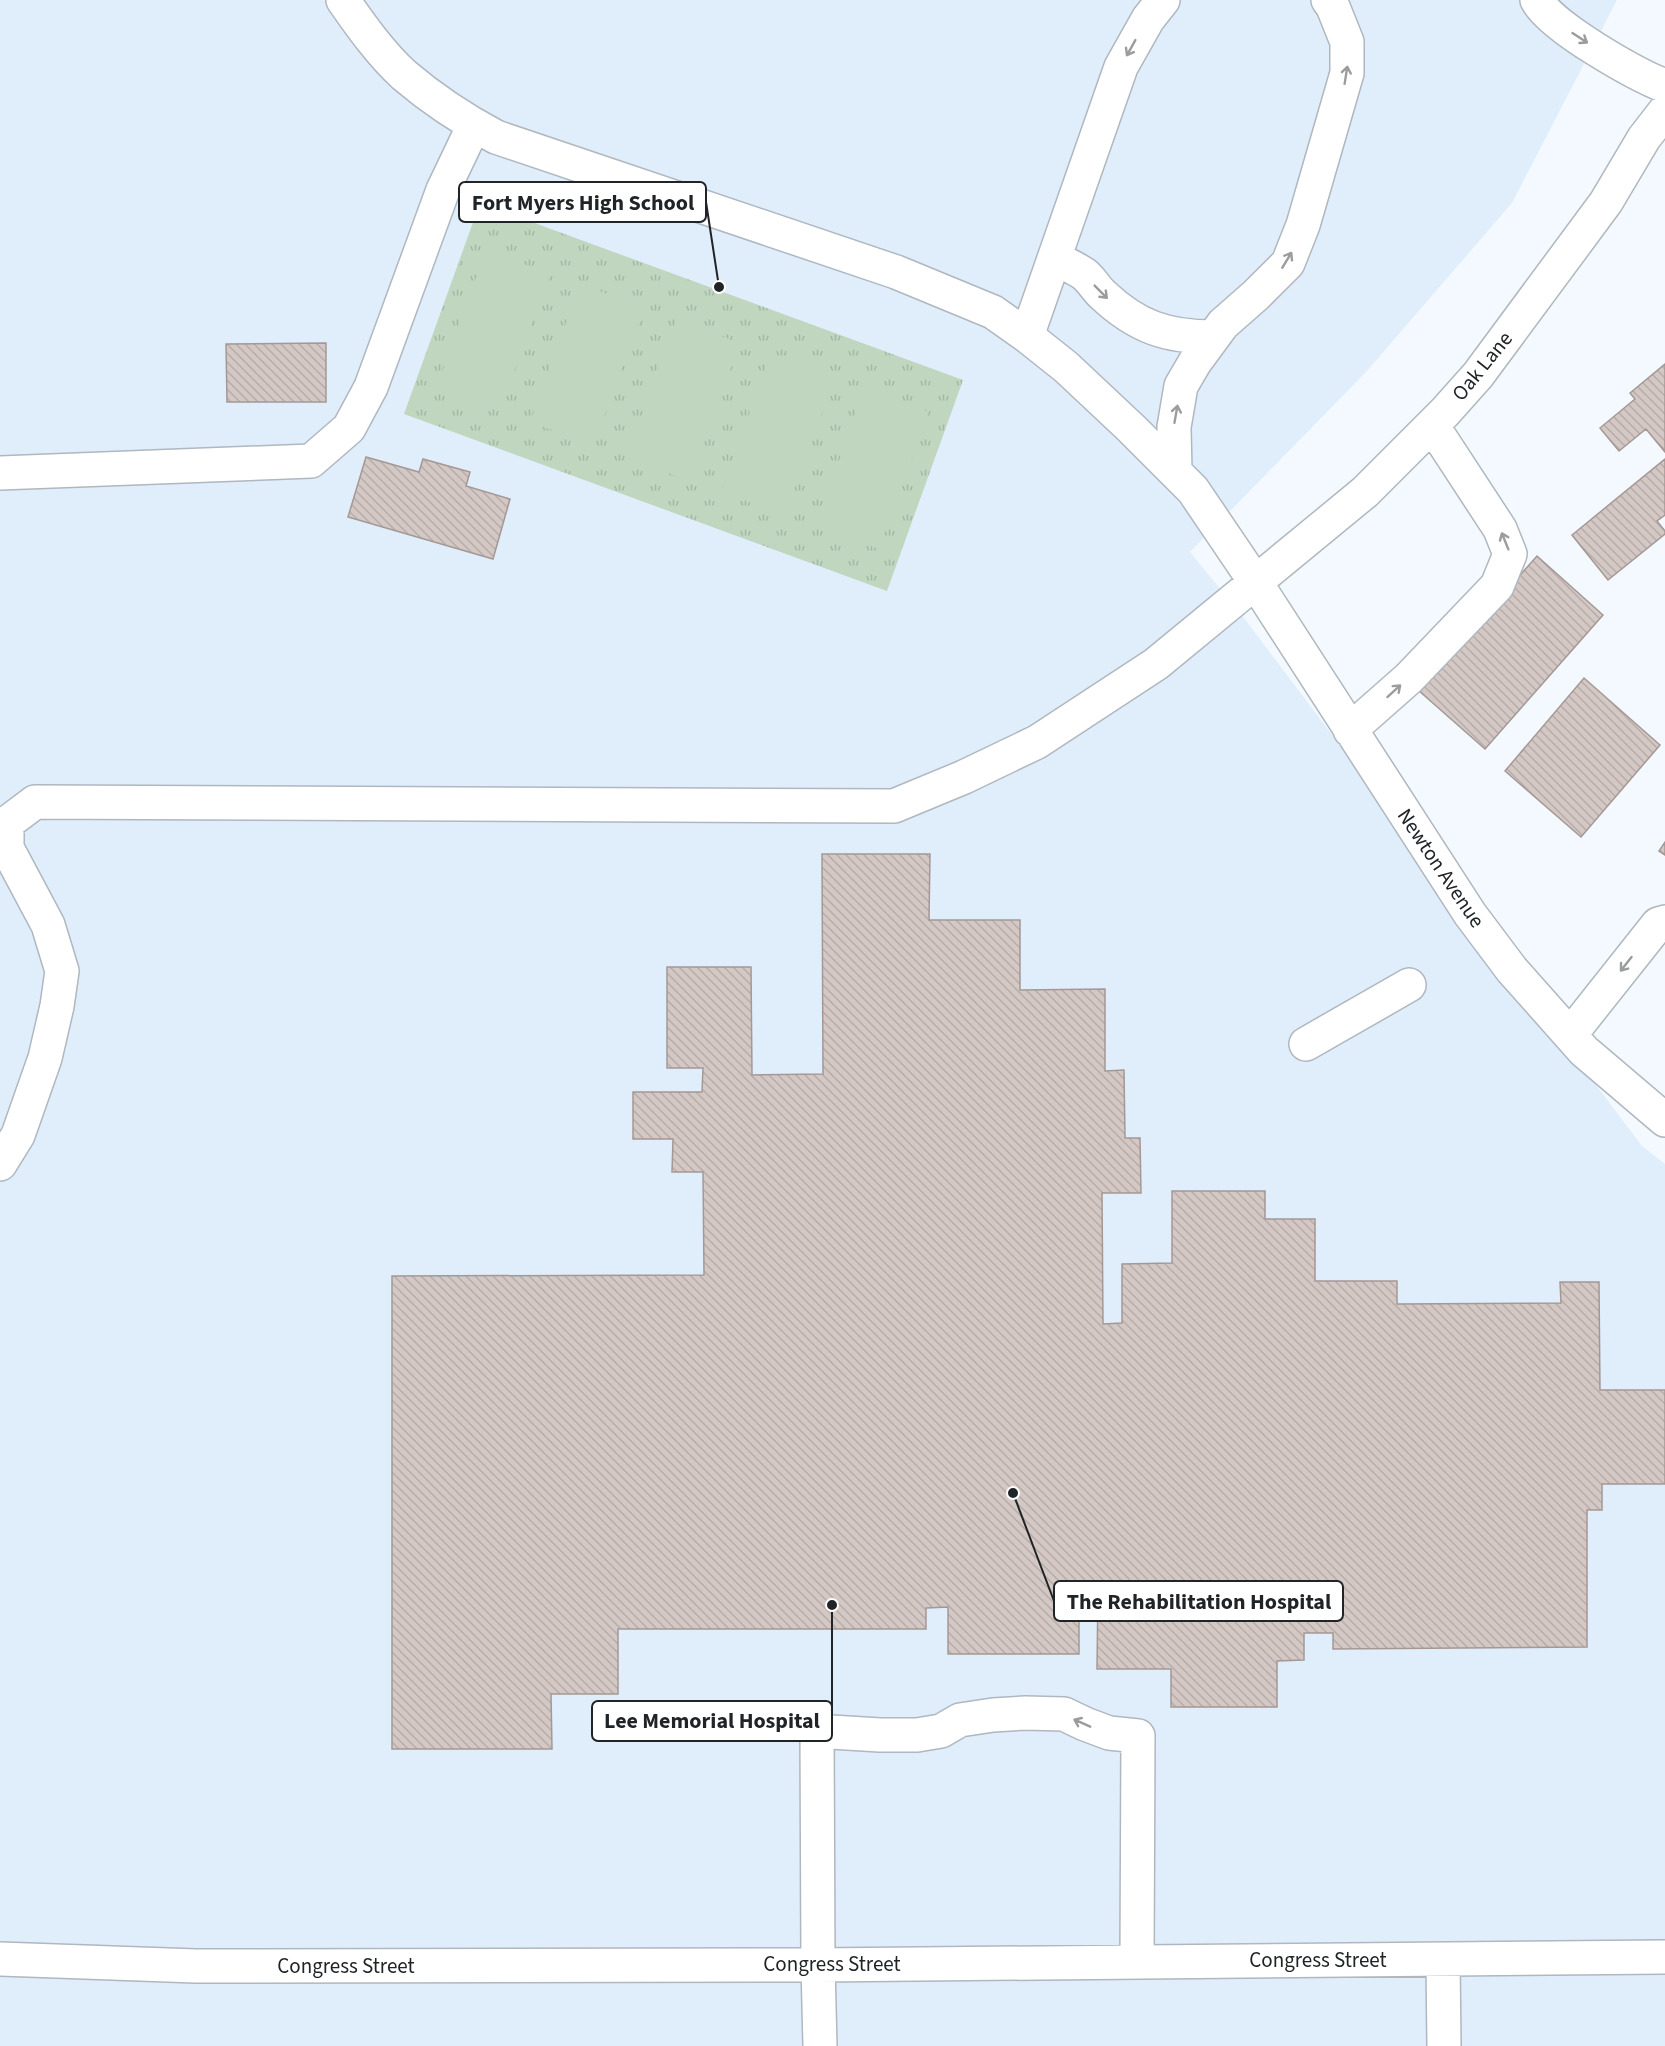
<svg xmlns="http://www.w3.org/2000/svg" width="1665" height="2046" font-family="'Source Sans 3',sans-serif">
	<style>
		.built { fill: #e0eefc }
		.grass { fill: url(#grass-tufts) }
		.pitch { fill: #c0d6bf }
		.building { fill: url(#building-back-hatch); stroke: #a49895; stroke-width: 1.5 }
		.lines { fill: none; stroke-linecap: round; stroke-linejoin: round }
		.minor-casing { stroke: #afb7bf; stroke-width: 36 }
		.minor { stroke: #fff; stroke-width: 33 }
		.oneway { stroke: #9b9c9e }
		.labels { text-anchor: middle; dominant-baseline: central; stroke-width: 4.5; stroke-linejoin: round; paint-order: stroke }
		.street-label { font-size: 21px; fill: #212427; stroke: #fff }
		.leader { fill: none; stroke: #212427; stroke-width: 2 }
		.callout-dot { fill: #212427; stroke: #fff; stroke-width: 2 }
		.callout { fill: #fff; stroke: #212427; stroke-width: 2 }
		.callout-label { font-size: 22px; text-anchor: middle; font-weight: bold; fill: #212427 }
	</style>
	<defs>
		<pattern id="grass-tufts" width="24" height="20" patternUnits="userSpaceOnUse" patternTransform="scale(1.5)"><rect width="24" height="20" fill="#c0d6bf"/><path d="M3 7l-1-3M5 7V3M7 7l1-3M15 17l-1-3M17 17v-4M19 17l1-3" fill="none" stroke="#a5b8a4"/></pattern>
		<pattern id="building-back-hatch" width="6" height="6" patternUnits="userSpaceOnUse" patternTransform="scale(1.5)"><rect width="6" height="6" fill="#d4c8c5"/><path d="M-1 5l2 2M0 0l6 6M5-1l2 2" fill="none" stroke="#b6aca9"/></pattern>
	</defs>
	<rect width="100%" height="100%" fill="#f3f9fe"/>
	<!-- built -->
	<path class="built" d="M 0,0 L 1617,0 L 1512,203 L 1366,372 L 1190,552 L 1244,618 L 1642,1146 L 1665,1164 L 1665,2046 L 0,2046 Z"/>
	<!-- grass -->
	<path class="grass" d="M 480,203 L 963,380 L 887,591 L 404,414 Z"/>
	<!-- pitch -->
	<path class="pitch" d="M 486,250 L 550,274 L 500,411 L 436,388 Z
		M 580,284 L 644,308 L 594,445 L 530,422 Z
		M 676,320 L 740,343 L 690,481 L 626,458 Z
		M 771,353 L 835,377 L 785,515 L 721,492 Z
		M 865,389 L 929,412 L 879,549 L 815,526 Z"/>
	<!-- building -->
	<path class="building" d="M 326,343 L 326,402 L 227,402 L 226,344 Z
		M 1665,364 L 1665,452 L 1646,429 L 1619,451 L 1600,428 L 1635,399 L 1630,393 Z
		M 366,457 L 419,472 L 423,459 L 470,472 L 466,486 L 510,499 L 493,559 L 348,517 Z
		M 1665,459 L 1665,515 L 1657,521 L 1665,531 L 1665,534 L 1608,580 L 1572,535 Z
		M 1537,556 L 1603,615 L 1485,749 L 1418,690 Z
		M 1584,678 L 1660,745 L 1581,837 L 1505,771 Z
		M 1665,842 L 1665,855 L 1659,851 Z
		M 822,854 L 930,854 L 929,920 L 1020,920 L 1020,990 L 1105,989 L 1105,1071 L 1124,1070 L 1125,1138 L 1140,1138 L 1141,1193 L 1102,1193 L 1103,1324 L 1122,1323 L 1122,1264 L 1172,1263 L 1172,1191 L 1265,1191 L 1265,1219 L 1315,1219 L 1315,1281 L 1397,1281 L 1397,1304 L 1561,1303 L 1560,1282 L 1599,1282 L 1600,1390 L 1665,1390 L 1665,1484 L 1602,1484 L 1602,1510 L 1587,1510 L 1587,1647 L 1333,1649 L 1333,1633 L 1304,1633 L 1304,1660 L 1277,1661 L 1277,1707 L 1171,1707 L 1171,1669 L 1097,1669 L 1098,1587 L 1079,1587 L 1079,1654 L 948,1654 L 948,1607 L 926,1608 L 926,1629 L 618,1629 L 618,1694 L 551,1694 L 552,1749 L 392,1749 L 392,1276 L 704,1275 L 703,1172 L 672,1172 L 673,1139 L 633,1139 L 633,1092 L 702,1092 L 703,1068 L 667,1068 L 667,967 L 751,967 L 752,1075 L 823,1074 Z"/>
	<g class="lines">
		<defs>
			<path id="minor" d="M 343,0 C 361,26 381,54 404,75 C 432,99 464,120 496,137 L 896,272 L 993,312 L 1027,336 L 1066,367 L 1132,429 L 1193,490 L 1256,583 L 1470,914 L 1512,970 L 1584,1051 L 1665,1120
				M 1537,0 C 1551,27 1635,74 1665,86
				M 1055,258 C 1064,263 1075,268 1084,274 C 1091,279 1096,289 1103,295 C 1137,327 1167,337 1213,337
				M 1027,336 L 1121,67 L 1148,19 L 1163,0
				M 1175,472 L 1174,427 L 1181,386 L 1195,362 L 1223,324 L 1256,295 L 1288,263 L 1303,225 L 1347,73 L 1347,42 L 1333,7 L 1328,0
				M 0,473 L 311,461 L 349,428 L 371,387 L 443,190 L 474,125
				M 1350,730 L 1409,678 L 1497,586 L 1510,554 L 1500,529 L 1432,425
				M 1570,1035 L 1658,924 L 1665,922
				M 1306,1044 L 1409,985
				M 0,1164 L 18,1135 L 45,1058 L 57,1006 L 62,971 L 48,925 L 7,848 L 7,823 L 35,802 L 894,806 L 964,777 L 1037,742 L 1156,664 L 1365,492 L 1445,412 L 1478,375 L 1606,202 L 1644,138 L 1665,111
				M 0,1959 L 196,1966 L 818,1965 L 1665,1957
				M 1443,1960 L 1444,2046
				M 820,2046 L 818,1965 L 817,1729 L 831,1732 L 880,1735 L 917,1735 L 941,1731 L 960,1720 L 993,1715 L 1025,1713 L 1064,1714 L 1085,1724 L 1109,1733 L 1138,1736 L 1137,1962"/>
		</defs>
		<!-- minor casing -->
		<use href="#minor" class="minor-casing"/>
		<!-- minor -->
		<use href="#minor" class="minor"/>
	</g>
	<!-- one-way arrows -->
	<defs><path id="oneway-shaft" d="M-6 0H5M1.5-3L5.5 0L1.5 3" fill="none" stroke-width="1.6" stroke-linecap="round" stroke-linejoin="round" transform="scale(1.5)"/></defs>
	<g class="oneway">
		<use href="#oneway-shaft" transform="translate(1580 38) rotate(33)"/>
		<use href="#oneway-shaft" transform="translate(1131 48) rotate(119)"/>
		<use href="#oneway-shaft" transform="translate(1346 75) rotate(-81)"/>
		<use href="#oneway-shaft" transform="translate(1287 260) rotate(-59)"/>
		<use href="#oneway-shaft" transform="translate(1101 292) rotate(45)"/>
		<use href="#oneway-shaft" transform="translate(1176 414) rotate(-80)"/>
		<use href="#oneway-shaft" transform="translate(1505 541) rotate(-112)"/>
		<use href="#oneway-shaft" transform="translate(1394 691) rotate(-42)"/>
		<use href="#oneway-shaft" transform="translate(1626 964) rotate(128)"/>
		<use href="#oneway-shaft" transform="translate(1082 1723) rotate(-156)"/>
	</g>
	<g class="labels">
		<!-- street labels -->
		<g class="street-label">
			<text transform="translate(1482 366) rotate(-51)">Oak Lane</text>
			<text transform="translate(1441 868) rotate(56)">Newton Avenue</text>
			<text x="1318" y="1960">Congress Street</text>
			<text x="832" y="1964">Congress Street</text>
			<text x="346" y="1966">Congress Street</text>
		</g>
	</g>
	<!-- callouts -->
	<path class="leader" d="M719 287L706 202M1013 1493L1054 1601M832 1605L832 1721"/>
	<g class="callout-dot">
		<circle cx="719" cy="287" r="6"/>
		<circle cx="1013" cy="1493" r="6"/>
		<circle cx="832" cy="1605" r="6"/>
	</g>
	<g class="callout">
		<rect x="459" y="182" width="247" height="40" rx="6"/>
		<rect x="1054" y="1581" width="289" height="40" rx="6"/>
		<rect x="592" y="1701" width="240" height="40" rx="6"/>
	</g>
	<g class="callout-label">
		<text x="583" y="210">Fort Myers High School</text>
		<text x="1199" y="1609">The Rehabilitation Hospital</text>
		<text x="712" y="1728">Lee Memorial Hospital</text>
	</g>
</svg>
